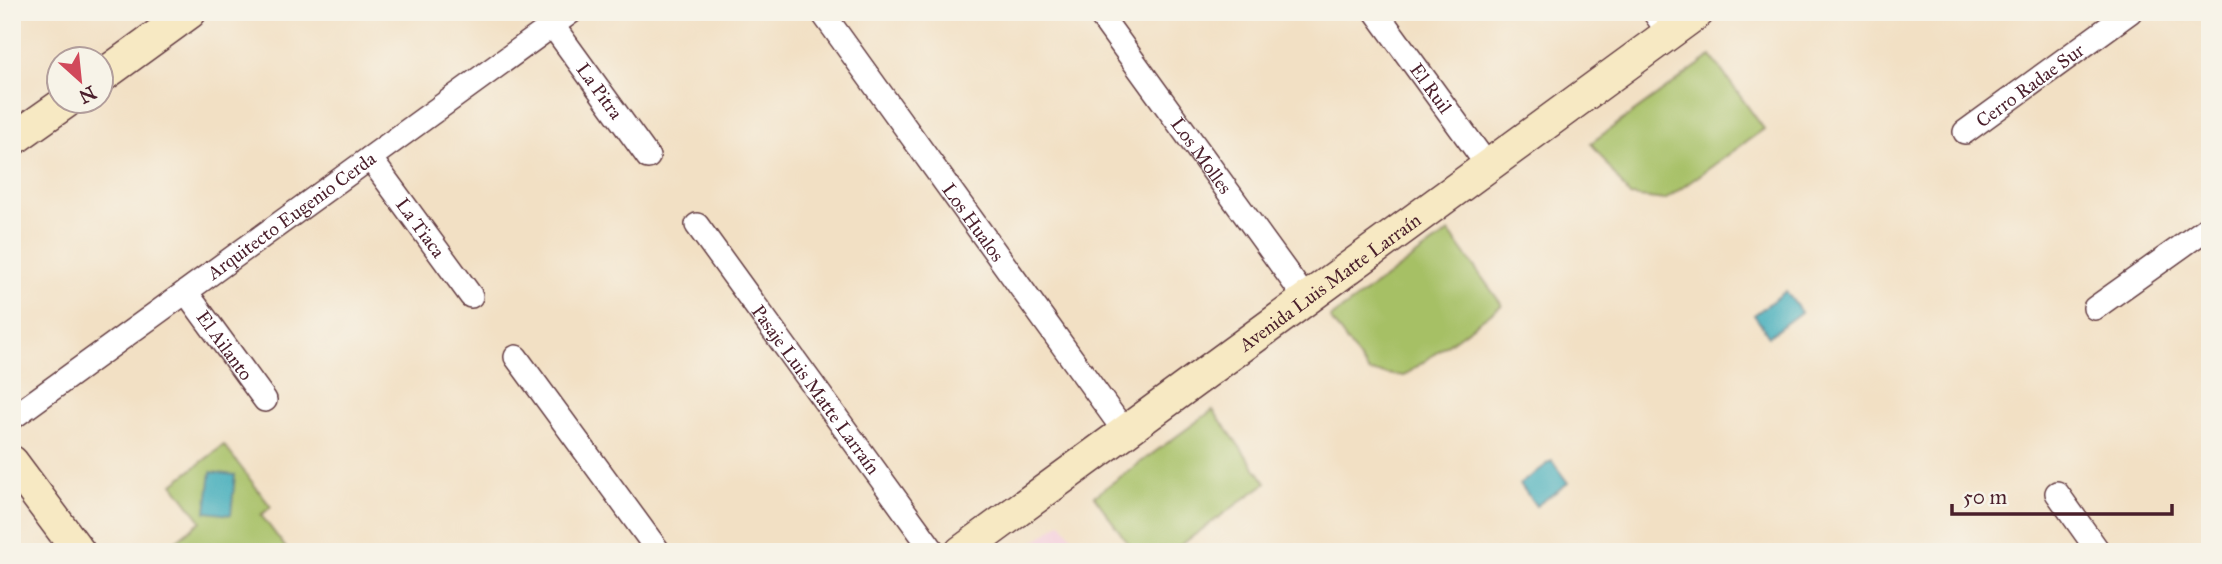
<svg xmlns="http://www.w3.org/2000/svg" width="2222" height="564" font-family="'IM FELL Great Primer',serif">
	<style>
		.built { fill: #f4cfdd }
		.green { fill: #a6c065; stroke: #787048; stroke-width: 2 }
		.water { fill: #3cabba; stroke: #436572; stroke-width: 2 }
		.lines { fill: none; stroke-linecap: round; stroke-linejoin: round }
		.street-casing { stroke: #633c42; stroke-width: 26 }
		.secondary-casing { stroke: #633c42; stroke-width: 35 }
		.street { stroke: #fff; stroke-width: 23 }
		.secondary { stroke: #f7e9c3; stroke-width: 32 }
		.labels { text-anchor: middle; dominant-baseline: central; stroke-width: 7; stroke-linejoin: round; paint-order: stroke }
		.street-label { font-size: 19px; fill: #4a1f2b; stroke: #f7f3e8 }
	</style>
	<rect width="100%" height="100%" fill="#f7f3e8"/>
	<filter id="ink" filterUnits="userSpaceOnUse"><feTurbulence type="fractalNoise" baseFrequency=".0143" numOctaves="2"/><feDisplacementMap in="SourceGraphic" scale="14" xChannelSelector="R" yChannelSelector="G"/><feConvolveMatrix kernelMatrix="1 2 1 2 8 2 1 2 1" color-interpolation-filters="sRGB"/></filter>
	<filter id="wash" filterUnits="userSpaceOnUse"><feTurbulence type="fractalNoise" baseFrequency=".00686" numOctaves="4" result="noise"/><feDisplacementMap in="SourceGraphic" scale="28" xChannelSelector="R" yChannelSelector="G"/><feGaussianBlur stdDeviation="1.57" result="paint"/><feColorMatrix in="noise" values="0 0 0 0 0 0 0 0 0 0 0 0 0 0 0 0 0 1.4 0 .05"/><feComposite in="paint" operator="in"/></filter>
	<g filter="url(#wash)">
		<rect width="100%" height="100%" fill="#f2e0c4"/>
		<!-- built -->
		<path class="built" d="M 1061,522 L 1083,552 L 1021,552 Z"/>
		<!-- green -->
		<path class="green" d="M 1711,56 L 1764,129 L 1665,200 L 1630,196 L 1591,143 Z
			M 1449,232 L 1502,305 L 1404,376 L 1369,372 L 1330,318 Z
			M 1213,410 L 1266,483 L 1171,552 L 1133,550 L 1094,496 Z
			M 224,445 L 271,507 L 261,515 L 289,552 L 162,552 L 201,521 L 173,484 Z"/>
		<!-- water -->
		<path class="water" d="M 1786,291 L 1801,312 L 1769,336 L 1754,315 Z
			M 1552,461 L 1568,483 L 1536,506 L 1520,484 Z
			M 211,472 L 235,475 L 231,515 L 206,512 Z"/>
	</g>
	<g filter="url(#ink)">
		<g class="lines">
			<defs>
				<g id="street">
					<path id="s1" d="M 822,12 L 1125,432"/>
					<path id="s2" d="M 1098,12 L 1306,299"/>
					<path id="s3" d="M 1376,12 L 1488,166"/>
					<path d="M 1654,12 L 1669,33"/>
					<path id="s4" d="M 553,26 L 648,157"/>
					<path id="s5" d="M 1965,132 L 2130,12"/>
					<path id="s6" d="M 370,158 L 471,296"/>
					<path id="s7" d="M 697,225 L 934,552"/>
					<path id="s8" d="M 186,292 L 265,400"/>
					<path d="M 2095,308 L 2210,226"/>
					<path d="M 516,357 L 659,552"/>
					<path id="s9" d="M 12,418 L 571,12"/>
					<path d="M 2057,493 L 2099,552"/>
				</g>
				<g id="secondary">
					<path d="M 102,76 L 190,12"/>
					<path d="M 12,140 L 66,102"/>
					<path d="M 12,462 L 79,552"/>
					<path id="s10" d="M 961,552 L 1698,12"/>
				</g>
			</defs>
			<!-- street casing -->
			<use href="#street" class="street-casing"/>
			<!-- secondary casing -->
			<use href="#secondary" class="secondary-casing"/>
			<!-- street -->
			<use href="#street" class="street"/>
			<!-- secondary -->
			<use href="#secondary" class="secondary"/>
		</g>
	</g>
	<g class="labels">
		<!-- street labels -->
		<g class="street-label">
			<text stroke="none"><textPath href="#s5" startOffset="80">Cerro Radae Sur</textPath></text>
			<text stroke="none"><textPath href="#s3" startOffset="94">El Ruil</textPath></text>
			<text stroke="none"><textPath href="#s4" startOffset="80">La Pitra</textPath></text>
			<text stroke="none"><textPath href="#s2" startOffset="177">Los Molles</textPath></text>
			<text stroke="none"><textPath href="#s9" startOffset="345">Arquitecto Eugenio Cerda</textPath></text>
			<text stroke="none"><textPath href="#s1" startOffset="259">Los Hualos</textPath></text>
			<text stroke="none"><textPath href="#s6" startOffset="86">La Tiaca</textPath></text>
			<text stroke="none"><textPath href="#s10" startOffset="457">Avenida Luis Matte Larraín</textPath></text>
			<text stroke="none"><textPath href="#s8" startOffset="66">El Ailanto</textPath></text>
			<text stroke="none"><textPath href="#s7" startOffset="203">Pasaje Luis Matte Larraín</textPath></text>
		</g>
	</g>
	<!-- margin -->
	<rect width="2222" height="564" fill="none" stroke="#f7f3e8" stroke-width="42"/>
	<!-- north arrow -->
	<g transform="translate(80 80) rotate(153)"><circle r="33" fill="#f7f3e8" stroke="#b29e9c" stroke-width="2"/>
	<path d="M0-5L12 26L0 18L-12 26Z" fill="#d1495b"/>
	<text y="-10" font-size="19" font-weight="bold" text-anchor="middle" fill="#4a1f2b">N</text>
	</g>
	<!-- scale -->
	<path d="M1952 504v10h220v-10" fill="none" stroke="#4a1f2b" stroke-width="3.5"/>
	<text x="1963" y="504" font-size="21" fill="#4a1f2b" stroke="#f7f3e8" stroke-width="5" paint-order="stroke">50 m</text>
</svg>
